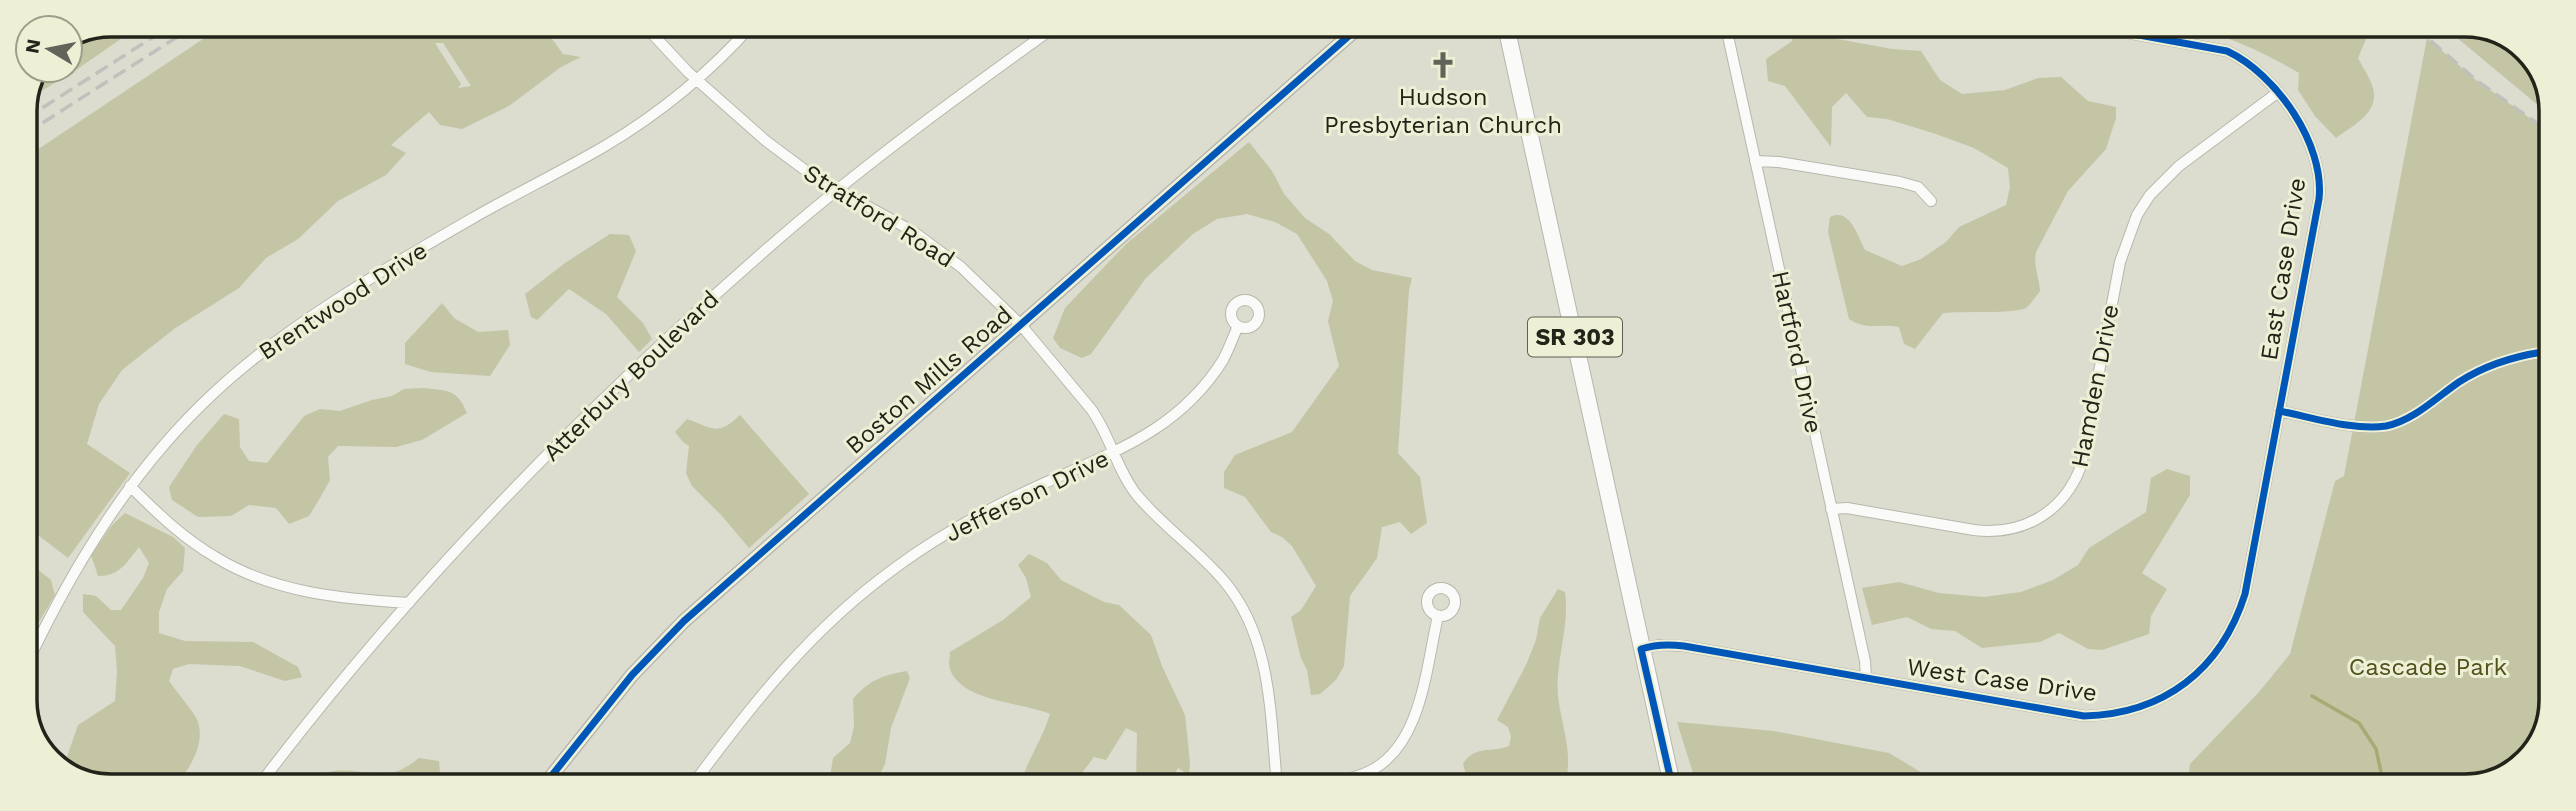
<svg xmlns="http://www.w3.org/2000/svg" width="2576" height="811" font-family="'Work Sans',sans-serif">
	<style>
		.green { fill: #c4c5a5; fill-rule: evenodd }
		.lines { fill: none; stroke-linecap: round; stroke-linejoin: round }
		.stream { stroke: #a8aa74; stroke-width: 3.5 }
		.minor-casing { stroke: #b7b8ad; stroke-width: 12 }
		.tertiary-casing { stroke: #b7b8ad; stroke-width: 15 }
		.primary-casing { stroke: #b7b8ad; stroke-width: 18 }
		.minor { stroke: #fafaf8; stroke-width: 10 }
		.tertiary { stroke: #fafaf8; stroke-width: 12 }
		.primary { stroke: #fafaf8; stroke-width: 16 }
		.rail { stroke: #c0c0bc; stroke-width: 3.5; stroke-dasharray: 14 7; stroke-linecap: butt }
		.cycleway-casing { stroke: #eef0d6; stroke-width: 11 }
		.cycleway { stroke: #0057b8; stroke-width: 7 }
		.labels { text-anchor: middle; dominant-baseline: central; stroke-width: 6; stroke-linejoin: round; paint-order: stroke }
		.shield { fill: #eef0d6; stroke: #5f6052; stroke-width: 2 }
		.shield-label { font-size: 23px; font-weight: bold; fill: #222319 }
		.poi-label { font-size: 24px; fill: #222319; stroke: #eef0d6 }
		.street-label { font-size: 24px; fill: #222319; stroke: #eef0d6 }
		.park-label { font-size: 24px; fill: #50511b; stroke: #eef0d6 }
		.rim { fill: none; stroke: #222319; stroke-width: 3.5 }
	</style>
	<rect width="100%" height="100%" fill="#dcdccf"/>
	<!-- green -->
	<path class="green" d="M 111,25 L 141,25 L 76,70 L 30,98 L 41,70 L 70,70 L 70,41 Z
		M 224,25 L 542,25 L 563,54 L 581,57 L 561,67 L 509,106 L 462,129 L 440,125 L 429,112 L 391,145 L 406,153 L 386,175 L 338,201 L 298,239 L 266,258 L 239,288 L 174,329 L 122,370 L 99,404 L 87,444 L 130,473 L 68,558 L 30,529 L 25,527 L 25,158 ZM 435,43 L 443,43 L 471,86 L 458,88 L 461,84 Z
		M 2194,27 L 2382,27 L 2366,39 L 2358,58 C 2363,68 2373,82 2374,93 C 2376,115 2350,127 2336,138 L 2315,116 L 2298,90 L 2299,73 C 2265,53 2232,38 2194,27 Z
		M 2444,27 L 2488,28 L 2533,58 L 2551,104 L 2551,116 Z
		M 1794,31 L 1892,49 L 1921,51 L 1940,80 L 1962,94 L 2005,90 L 2038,78 L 2061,77 L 2088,101 L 2116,107 L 2116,118 L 2106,149 L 2068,191 L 2036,252 C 2033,265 2039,277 2040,291 C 2036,296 2031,304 2026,308 C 2015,314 1960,311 1943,313 L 1915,349 L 1904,344 L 1899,327 C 1879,323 1867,331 1849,319 L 1828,232 L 1830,217 C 1850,207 1858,237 1865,250 L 1902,266 L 1921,259 L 1946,242 L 1959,227 L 2006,205 L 2010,187 L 2008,168 L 1974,148 L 1933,133 L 1887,119 L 1867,117 L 1846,93 L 1832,107 L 1831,147 L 1785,86 L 1768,81 L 1766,59 L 1792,41 Z
		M 2427,38 L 2476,80 L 2551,133 L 2548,723 L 2518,768 L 2466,786 L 2187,786 L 2190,764 L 2259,692 L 2290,654 L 2335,481 L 2344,476 Z
		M 1249,142 L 1272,171 L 1284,194 L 1305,218 L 1329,234 L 1355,261 L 1372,270 L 1412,278 L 1409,290 L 1398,453 L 1420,477 L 1427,523 L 1411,534 L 1400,522 L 1382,527 L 1377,558 L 1350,596 L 1344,666 L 1336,680 L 1320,694 L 1311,695 L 1307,670 L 1301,658 L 1291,617 L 1301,610 L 1316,586 L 1292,546 L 1282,537 L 1271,532 L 1245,497 L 1224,488 L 1224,472 L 1235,455 L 1292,432 L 1339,366 L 1328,321 L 1333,301 L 1327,281 L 1297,234 L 1275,222 L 1247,214 L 1217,219 L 1193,234 L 1146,278 L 1091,354 L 1082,358 L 1060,348 L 1053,338 L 1065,308 L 1126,244 Z
		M 610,234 L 629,235 L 636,251 L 617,297 L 643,323 L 652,339 L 639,352 L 606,314 L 569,289 L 537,320 L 531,317 L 525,294 L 565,263 Z
		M 442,303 L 454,318 L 478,332 L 508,330 L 510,345 L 490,376 L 431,372 L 405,364 L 405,343 Z
		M 423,388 C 447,391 457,388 467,413 L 422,440 L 396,447 L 338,446 L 328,457 L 330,480 L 320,498 L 309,516 L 289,524 L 276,508 L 249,505 L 231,516 L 198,517 L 172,500 L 169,487 L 197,445 L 224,414 L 239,419 L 240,447 L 249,461 L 267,463 L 304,416 L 320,409 L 340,411 L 372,400 L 392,396 L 404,389 Z
		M 740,415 L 809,494 L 749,548 L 722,516 L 692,486 L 686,473 L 689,446 L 683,442 L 675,432 L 687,419 C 713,428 717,437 740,415 Z
		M 2167,469 L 2190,476 L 2190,495 L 2142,573 L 2167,589 L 2151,616 L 2149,634 L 2102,650 L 2088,649 L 2059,633 L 2040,642 L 1982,648 L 1955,631 L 1931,629 L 1907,617 L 1872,625 L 1862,588 L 1899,582 L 1939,593 L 1984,597 L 2021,592 L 2053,580 L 2078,565 L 2089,548 L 2146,512 L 2151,478 Z
		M 125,513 L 173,537 L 185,548 L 183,571 L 167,589 L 159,612 L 159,633 L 185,641 L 253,642 L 298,667 L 302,677 L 285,681 L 240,666 L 189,664 L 173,669 L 169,681 C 175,690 196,714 198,722 C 205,745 190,766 178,784 L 133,784 L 113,772 L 104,780 L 103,783 L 88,783 L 63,768 L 78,725 L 115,701 L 117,671 L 115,646 L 83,612 L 83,594 L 96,596 L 111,610 L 121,610 L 143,578 L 149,563 L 139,547 C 126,563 120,576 98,576 L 91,555 L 112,525 Z
		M 1029,554 L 1047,563 L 1061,580 L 1104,602 L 1119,605 L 1151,635 L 1162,666 L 1185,715 L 1190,763 L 1189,775 L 1178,768 L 1169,785 L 1136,785 L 1137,733 L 1126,728 L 1106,760 L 1094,757 L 1073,785 L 1023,785 L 1021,782 C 1029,757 1042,740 1050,714 C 1022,702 961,702 950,669 C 948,664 950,657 950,652 L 1003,620 L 1031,597 L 1026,578 L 1018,565 Z
		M 37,569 L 51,580 L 55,595 L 25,645 L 25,573 Z
		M 1558,589 L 1565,592 C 1570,627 1555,661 1558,696 C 1561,724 1574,755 1565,782 L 1464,785 L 1467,779 L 1463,764 C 1474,745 1492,753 1509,746 L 1511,737 L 1508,727 L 1497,720 L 1526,665 L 1536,640 L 1540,618 Z
		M 907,671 L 910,678 L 891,728 L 885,764 L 875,784 L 829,784 L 833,758 L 850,743 L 854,727 L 853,699 C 869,680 883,675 907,671 Z
		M 1677,722 L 1774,731 L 1889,753 L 1944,786 L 1697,786 Z
		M 419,758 L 439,761 L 441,784 L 322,784 L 328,772 C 366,765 383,788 419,758 Z"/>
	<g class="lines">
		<!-- stream -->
		<path class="stream" d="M 2312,696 L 2359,723 L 2376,749 L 2384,786"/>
		<defs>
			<path id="minor" d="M 644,25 L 688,72 L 766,141 L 813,176 L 914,232 L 961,267 L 1021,325 L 1091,409 C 1110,435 1116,468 1136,494 C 1162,526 1197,549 1224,581 C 1272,638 1270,714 1277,785
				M 1726,27 L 1865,661 L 1866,678
				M 1755,161 L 1779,162 L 1900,182 L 1918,187 L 1931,201
				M1231 314a14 14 0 1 1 28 0a14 14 0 1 1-28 0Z
				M 2279,411 C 2311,417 2354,431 2386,426 C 2413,421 2437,397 2459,382 C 2487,364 2518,355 2550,351
				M 130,486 C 157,513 184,539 217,558 C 275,593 343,599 409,603
				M 1831,509 L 1847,508 L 1974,530 C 2023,536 2064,512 2081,466 L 2120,262 L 2137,215 L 2150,195 L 2179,166 L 2277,93
				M1427 602a14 14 0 1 1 28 0a14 14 0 1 1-28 0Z
				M 1641,649 L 1659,645 L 1684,646 L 2084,716 C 2164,714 2221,670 2245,594 L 2319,199 C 2325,144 2276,74 2227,51 L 2095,27
				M 25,668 C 73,566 133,467 216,391 C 289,323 393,264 480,214 C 521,191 564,170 605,146 C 659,114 710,72 752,25
				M 260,784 C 413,582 592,400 783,235 C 870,160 963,93 1056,26
				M 693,784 C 753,703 812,628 895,568 C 939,535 988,509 1038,486 C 1110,453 1178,432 1223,360 C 1229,349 1233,337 1238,326
				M 1306,785 C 1328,782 1350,781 1370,771 C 1422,745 1426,667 1438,616"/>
			<path id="tertiary" d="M 545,784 L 632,675 L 684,621 L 1360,26"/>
			<path id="primary" d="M 1506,26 L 1672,785"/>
		</defs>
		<!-- minor casing -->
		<use href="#minor" class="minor-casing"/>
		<!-- tertiary casing -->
		<use href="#tertiary" class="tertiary-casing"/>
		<!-- primary casing -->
		<use href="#primary" class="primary-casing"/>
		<!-- minor -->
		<use href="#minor" class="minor"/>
		<!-- tertiary -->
		<use href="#tertiary" class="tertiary"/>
		<!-- primary -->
		<use href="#primary" class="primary"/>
		<!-- rail -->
		<path class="rail" d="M 2415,27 L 2476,80 L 2551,133
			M 25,119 L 172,25
			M 25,134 L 196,25"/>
		<defs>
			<path id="cycleway" d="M 2279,411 C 2311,417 2354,431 2386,426 C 2413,421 2437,397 2459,382 C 2487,364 2518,355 2550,351
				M 545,784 L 632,675 L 684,621 L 1360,26
				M 1672,785 L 1641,649 C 1656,644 1669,644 1684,646 L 2084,716 C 2164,714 2221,670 2245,594 L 2319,199 C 2325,144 2276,74 2227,51 L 2095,27"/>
		</defs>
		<!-- cycleway casing -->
		<use href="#cycleway" class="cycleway-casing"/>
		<!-- cycleway -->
		<use href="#cycleway" class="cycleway"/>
	</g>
	<!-- icons -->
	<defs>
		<symbol id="church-bare" viewBox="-9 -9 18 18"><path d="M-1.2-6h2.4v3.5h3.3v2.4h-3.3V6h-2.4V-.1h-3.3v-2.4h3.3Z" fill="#636459" stroke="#eef0d6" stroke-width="2.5" paint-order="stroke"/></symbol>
	</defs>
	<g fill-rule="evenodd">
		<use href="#church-bare" x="1424" y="46" width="38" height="38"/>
	</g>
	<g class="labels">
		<!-- shield labels -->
		<rect class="shield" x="1528" y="317.5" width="94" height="39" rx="5"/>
		<g class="shield-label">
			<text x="1575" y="337">SR 303</text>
		</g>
		<!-- poi labels -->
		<g class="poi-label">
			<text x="1443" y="97">Hudson<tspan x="1443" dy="28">Presbyterian Church</tspan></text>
		</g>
		<!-- street labels -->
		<g class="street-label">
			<text transform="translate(879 216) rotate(32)">Stratford Road</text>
			<text transform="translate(2283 269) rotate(-81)">East Case Drive</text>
			<text transform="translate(343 301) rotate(-33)">Brentwood Drive</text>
			<text transform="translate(1797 352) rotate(78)">Hartford Drive</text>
			<text transform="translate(631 376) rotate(-44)">Atterbury Boulevard</text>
			<text transform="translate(929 380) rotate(-41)">Boston Mills Road</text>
			<text transform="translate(2095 386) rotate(-79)">Hamden Drive</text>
			<text transform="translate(1027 496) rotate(-26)">Jefferson Drive</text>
			<text transform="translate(2002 680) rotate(8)">West Case Drive</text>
		</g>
		<!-- park labels -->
		<g class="park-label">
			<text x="2428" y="667">Cascade Park</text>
		</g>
	</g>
	<!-- crop -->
	<path d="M0 0H2576V811H0ZM111 37H2465A74 74 0 0 1 2539 111V700A74 74 0 0 1 2465 774H111A74 74 0 0 1 37 700V111A74 74 0 0 1 111 37Z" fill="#eef0d6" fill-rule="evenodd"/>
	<path class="rim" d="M111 37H2465A74 74 0 0 1 2539 111V700A74 74 0 0 1 2465 774H111A74 74 0 0 1 37 700V111A74 74 0 0 1 111 37Z"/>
	<!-- north arrow -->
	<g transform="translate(49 49) rotate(280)"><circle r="33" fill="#eef0d6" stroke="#9c9e8a" stroke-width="2"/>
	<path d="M0-5L12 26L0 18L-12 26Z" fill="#636459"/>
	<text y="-10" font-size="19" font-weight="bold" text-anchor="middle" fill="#222319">N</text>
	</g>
</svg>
